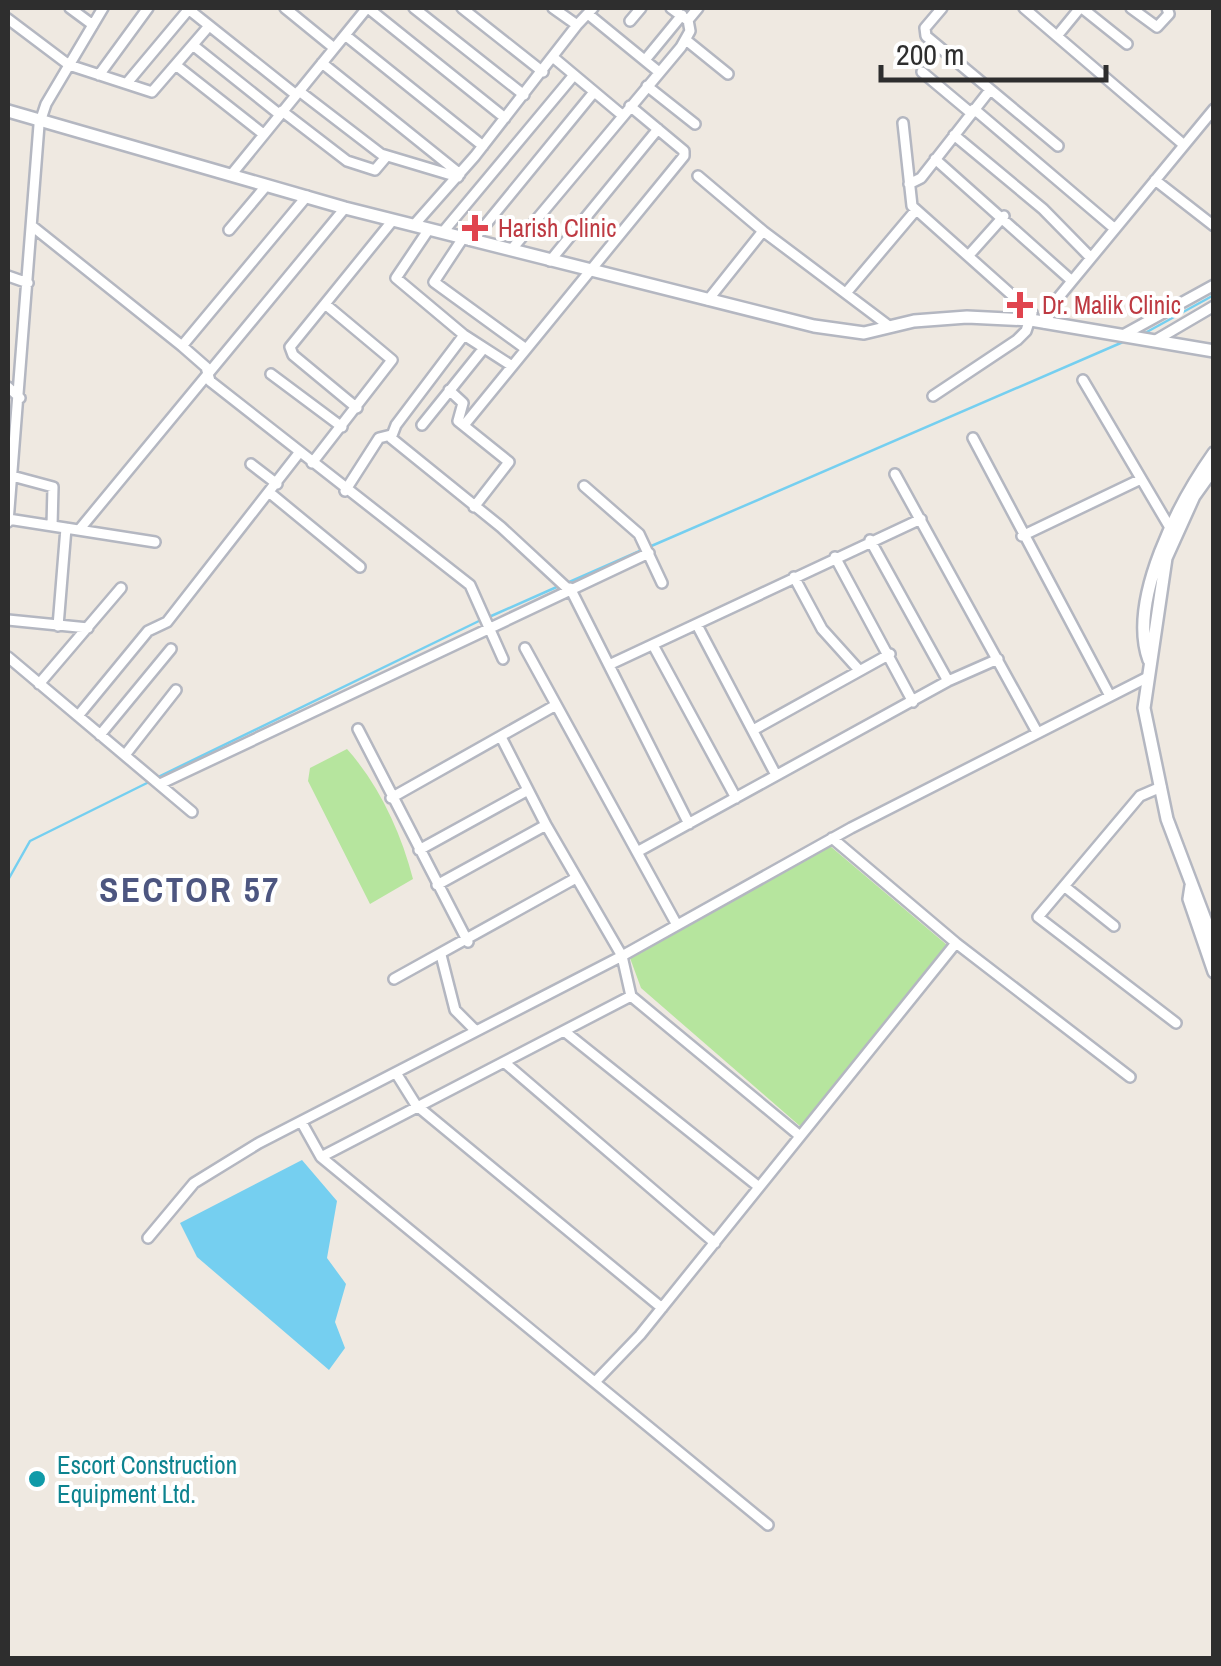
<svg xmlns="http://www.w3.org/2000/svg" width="1221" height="1666" font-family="'Archivo Narrow',sans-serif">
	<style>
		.green { fill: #b6e59e }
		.water { fill: #75cff0 }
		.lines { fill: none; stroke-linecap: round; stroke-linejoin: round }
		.stream { stroke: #75cff0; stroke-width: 2.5 }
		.minor-casing { stroke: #b4b7c1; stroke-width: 14 }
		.tertiary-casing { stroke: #b4b7c1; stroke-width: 16 }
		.minor { stroke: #fff; stroke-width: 9 }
		.tertiary { stroke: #fff; stroke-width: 11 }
		.health-dot { fill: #e0444e; stroke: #fff; stroke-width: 4 }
		.culture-dot { fill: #0f9aa8; stroke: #fff; stroke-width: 4 }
		.labels { text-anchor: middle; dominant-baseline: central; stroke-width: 8; stroke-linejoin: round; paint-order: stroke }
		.health-label { font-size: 25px; fill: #be3a42; stroke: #fff; text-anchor: start }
		.culture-label { font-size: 25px; fill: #0d838f; stroke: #fff; text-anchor: start }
		.district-label { font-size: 35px; font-weight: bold; letter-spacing: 2.5px; fill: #4d5680; stroke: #fff }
	</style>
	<rect width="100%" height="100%" fill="#efe9e1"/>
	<!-- green -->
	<path class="green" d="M 347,749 C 379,785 401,832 413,879 L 370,904 L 308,781 L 310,768 Z
		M 830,846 L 947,945 L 801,1127 L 641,988 L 630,958 Z"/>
	<!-- water -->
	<path class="water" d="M 302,1160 L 337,1201 L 327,1258 L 346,1284 L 335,1322 L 345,1348 L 329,1370 L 197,1257 L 180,1223 Z"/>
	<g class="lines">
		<!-- stream -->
		<path class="stream" d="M 1145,333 L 1214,295
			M 649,547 L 1123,342
			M 567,583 L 642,550
			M 489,617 L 559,586
			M 156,778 L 481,620
			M 8,880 L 30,841 L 149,782"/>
		<defs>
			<path id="minor" d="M 70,8 L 93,25
				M 187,8 L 295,94
				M 285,8 L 334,48
				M 368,8 L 505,118
				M 414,8 L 524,95
				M 462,8 L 543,72
				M 553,8 L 577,25 L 593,8
				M 671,8 L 686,19
				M 942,8 L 925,28 L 926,36 L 1058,146
				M 1024,8 L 1184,145
				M 1082,8 L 1127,44
				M 1131,8 L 1157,27 L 1169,14 L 1167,8
				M 588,14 L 659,72
				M 8,19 L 69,65 L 152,92 L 209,26
				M 630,21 L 641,8
				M 345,35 L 483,146
				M 1057,36 L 1080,8
				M 686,40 L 728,74
				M 194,46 L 279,114
				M 554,58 L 622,115
				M 645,60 L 682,15
				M 322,63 L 460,174
				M 177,66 L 262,133
				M 922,72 L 971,113
				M 99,75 L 148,8
				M 127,83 L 189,9
				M 647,86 L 695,124
				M 299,91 L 381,154 L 458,177
				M 974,109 L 1115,229
				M 282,111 L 347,161 L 375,170 L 386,157
				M 903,123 L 912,206 L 1032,313 L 1026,331 L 1017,340 L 933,396
				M 954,135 L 1043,209 L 1091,258
				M 935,159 L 1072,281
				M 231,175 L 367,8
				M 698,176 L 763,231 L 708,300
				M 1155,180 L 1214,226
				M 909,184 L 921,178 L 990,90
				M 414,225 L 475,156 L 577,25
				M 32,226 L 182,346 L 206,367 L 210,381 L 470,585 L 503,659
				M 429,229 L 396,278 L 464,335 L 512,366
				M 229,230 L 266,186
				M 763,231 L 889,326
				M 443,232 L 574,75
				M 463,238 L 434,282 L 526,349
				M 473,240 L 594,92
				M 511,250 L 681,47 L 690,31 L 688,20 L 698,8
				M 970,254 L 1004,216
				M 550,261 L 658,129
				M 8,276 L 28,283
				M 846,293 L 916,210
				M 1045,323 L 1058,298 L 1214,109
				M 464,335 L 396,425 L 391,438 L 501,527 L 568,589
				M 1123,335 L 1214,285
				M 1156,340 L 1214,306
				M 182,346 L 307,196
				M 271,374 L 342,427
				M 1083,380 L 1169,526
				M 8,387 L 20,398
				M 449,390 L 463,403 L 458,421 L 509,462 L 474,507
				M 357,408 L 293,355 L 290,347 L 393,220
				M 465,424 L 684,156 L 684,151 L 630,106
				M 422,425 L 484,348
				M 973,438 L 1110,696
				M 312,463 L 392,360 L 325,304
				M 251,464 L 277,484
				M 895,474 L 1037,732
				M 12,476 L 53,487 L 52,526
				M 584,486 L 639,534 L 662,583
				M 345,491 L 379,438 L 391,435
				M 270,493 L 360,567
				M 8,519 L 155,542
				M 8,522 L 39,125 L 46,104 L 103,8
				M 79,530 L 345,208
				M 1022,536 L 1139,480
				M 870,540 L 948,681
				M 835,557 L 913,702
				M 794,577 L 822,629 L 859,670
				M 570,588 L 689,824
				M 8,620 L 88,628
				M 697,625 L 776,775
				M 58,626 L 66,528
				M 653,645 L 736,798
				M 525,648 L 677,925
				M 8,657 L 192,812
				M 611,664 L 921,519
				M 39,684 L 121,588
				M 78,716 L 148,631 L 167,622 L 299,453
				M 358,729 L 468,942
				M 755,729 L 890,654
				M 100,735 L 171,649
				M 501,737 L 546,825 L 622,956 L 631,996
				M 125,755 L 176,690
				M 160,784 L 649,553
				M 1161,787 L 1140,796 L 1038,917 L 1176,1023
				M 391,798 L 556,705
				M 832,838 L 956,943 L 1130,1077
				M 419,850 L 528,790
				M 637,852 L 948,681 L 998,659
				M 437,885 L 546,825
				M 1064,886 L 1114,926
				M 441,955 L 455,1010 L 476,1031
				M 394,979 L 576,878
				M 564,1031 L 759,1187
				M 504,1062 L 715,1243
				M 396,1073 L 416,1105 L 662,1308
				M 302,1123 L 321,1157
				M 148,1238 L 194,1183 L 259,1143 L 622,956 L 851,828 L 1148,677
				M 595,1382 L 640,1335 L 956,943
				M 768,1525 L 321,1157 L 631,996 L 800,1136"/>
			<path id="tertiary" d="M 8,111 L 345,208 L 814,326 L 864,333 L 914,321 L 967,317 L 1031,320 L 1214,351
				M 1214,468 L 1194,496 L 1166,558 L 1144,708 L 1167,819 L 1214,943
				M 1149,660 C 1127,600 1180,501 1214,453
				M 1191,886 L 1189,899 L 1214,972"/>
		</defs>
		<!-- minor casing -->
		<use href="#minor" class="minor-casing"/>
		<!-- tertiary casing -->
		<use href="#tertiary" class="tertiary-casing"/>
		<!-- minor -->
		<use href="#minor" class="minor"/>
		<!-- tertiary -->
		<use href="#tertiary" class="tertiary"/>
	</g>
	<!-- markers -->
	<g class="health-dot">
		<path d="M470 213h10v10h10v10h-10v10h-10v-10h-10v-10h10z"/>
		<path d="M1015 290h10v10h10v10h-10v10h-10v-10h-10v-10h10z"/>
	</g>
	<circle class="culture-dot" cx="37" cy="1479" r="10"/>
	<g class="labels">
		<!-- health labels -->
		<g class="health-label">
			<text x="498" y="228">Harish Clinic</text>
			<text x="1042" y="305">Dr. Malik Clinic</text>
		</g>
		<!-- culture labels -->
		<g class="culture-label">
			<text x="57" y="1465">Escort Construction<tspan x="57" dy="29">Equipment Ltd.</tspan></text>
		</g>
		<!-- district labels -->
		<g class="district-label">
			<text x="190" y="889">SECTOR 57</text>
		</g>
	</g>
	<!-- border -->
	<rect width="1221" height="1666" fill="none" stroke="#2e2e2e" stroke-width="20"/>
	<!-- scale -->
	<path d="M881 65v15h225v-15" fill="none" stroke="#2e2e2e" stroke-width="5"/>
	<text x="896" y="65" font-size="30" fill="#2e2e2e" stroke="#ffffff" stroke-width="8" paint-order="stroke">200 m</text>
</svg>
